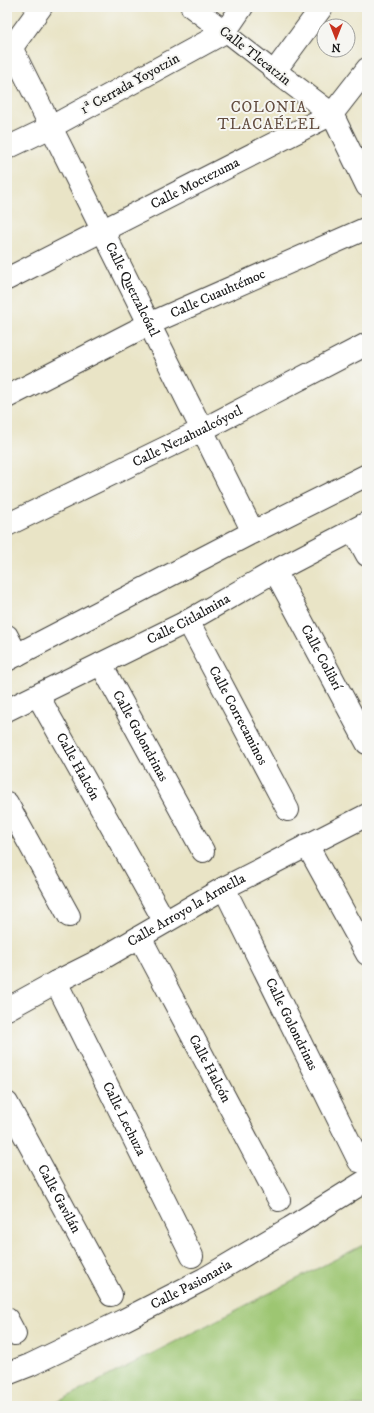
<svg xmlns="http://www.w3.org/2000/svg" width="374" height="1413" font-family="'IM FELL DW Pica',serif">
	<style>
		.green { fill: #9dc672; stroke: #5c7147 }
		.lines { fill: none; stroke-linecap: round; stroke-linejoin: round }
		.pedestrian-casing { stroke: #3b3a36; stroke-width: 20 }
		.minor-casing { stroke: #3b3a36; stroke-width: 24 }
		.pedestrian { stroke: #fff; stroke-width: 18 }
		.minor { stroke: #fff; stroke-width: 22 }
		.labels { text-anchor: middle; dominant-baseline: central; stroke-width: 4; stroke-linejoin: round; paint-order: stroke }
		.street-label { font-size: 14px; fill: #1c1c1c; stroke: #f6f6f2 }
		.neighbourhood-label { font-size: 15px; letter-spacing: 1px; fill: #624c3f; stroke: #f6f6f2 }
	</style>
	<rect width="100%" height="100%" fill="#f6f6f2"/>
	<filter id="ink" filterUnits="userSpaceOnUse"><feTurbulence type="fractalNoise" baseFrequency=".025" numOctaves="2"/><feDisplacementMap in="SourceGraphic" scale="8" xChannelSelector="R" yChannelSelector="G"/><feConvolveMatrix kernelMatrix="1 2 1 2 8 2 1 2 1" color-interpolation-filters="sRGB"/></filter>
	<filter id="wash" filterUnits="userSpaceOnUse"><feTurbulence type="fractalNoise" baseFrequency=".012" numOctaves="4" result="noise"/><feDisplacementMap in="SourceGraphic" scale="16" xChannelSelector="R" yChannelSelector="G"/><feGaussianBlur stdDeviation="0.9" result="paint"/><feColorMatrix in="noise" values="0 0 0 0 0 0 0 0 0 0 0 0 0 0 0 0 0 1.4 0 .05"/><feComposite in="paint" operator="in"/></filter>
	<g filter="url(#wash)">
		<rect width="100%" height="100%" fill="#e9e4c6"/>
		<!-- green -->
		<path class="green" d="M 367,1243 L 367,1406 L 50,1406 Z"/>
	</g>
	<g filter="url(#ink)">
		<g class="lines">
			<defs>
				<path id="pedestrian" d="M 225,32 L 275,71"/>
				<g id="minor">
					<path d="M 192,7 L 225,32"/>
					<path d="M 322,7 L 275,71 L 332,114 L 367,186"/>
					<path id="s1" d="M 11,47 L 253,532"/>
					<path d="M 7,54 L 41,7"/>
					<path d="M 7,148 L 51,127 L 225,32 L 242,7"/>
					<path id="s2" d="M 7,279 L 332,114 L 367,69"/>
					<path id="s3" d="M 7,397 L 149,324 L 367,228"/>
					<path id="s4" d="M 7,525 L 202,430 L 367,344"/>
					<path d="M 354,531 L 367,555"/>
					<path id="s5" d="M 275,571 L 367,743"/>
					<path id="s6" d="M 188,621 L 288,810"/>
					<path d="M 7,636 L 17,655"/>
					<path d="M 7,660 L 253,532 L 367,475"/>
					<path id="s7" d="M 101,664 L 203,851"/>
					<path id="s8" d="M 38,696 L 165,922"/>
					<path id="s9" d="M 7,710 L 188,621 L 275,571 L 367,523"/>
					<path d="M 7,803 L 69,916"/>
					<path d="M 307,845 L 367,954"/>
					<path id="s10" d="M 224,888 L 359,1161"/>
					<path id="s11" d="M 140,937 L 279,1200"/>
					<path id="s12" d="M 56,982 L 192,1256"/>
					<path id="s13" d="M 7,1009 L 56,982 L 98,961 L 224,888 L 367,815"/>
					<path id="s14" d="M 7,1103 L 111,1295"/>
					<path d="M 7,1319 L 15,1334"/>
					<path id="s15" d="M 7,1374 L 30,1365 L 124,1320 L 204,1279 L 290,1228 L 367,1180"/>
				</g>
			</defs>
			<!-- pedestrian casing -->
			<use href="#pedestrian" class="pedestrian-casing"/>
			<!-- minor casing -->
			<use href="#minor" class="minor-casing"/>
			<!-- pedestrian -->
			<use href="#pedestrian" class="pedestrian"/>
			<!-- minor -->
			<use href="#minor" class="minor"/>
		</g>
	</g>
	<g class="labels">
		<!-- street labels -->
		<g class="street-label">
			<text transform="translate(255 56) rotate(38)">Calle Tlecatzin</text>
			<text transform="translate(130 84) rotate(-29)">1ª Cerrada Yoyotzin</text>
			<text stroke="none"><textPath href="#s2" startOffset="211">Calle Moctezuma</textPath></text>
			<text stroke="none"><textPath href="#s1" startOffset="271">Calle Quetzalcóatl</textPath></text>
			<text stroke="none"><textPath href="#s3" startOffset="235">Calle Cuauhtémoc</textPath></text>
			<text stroke="none"><textPath href="#s4" startOffset="201">Calle Nezahualcóyotl</textPath></text>
			<text stroke="none"><textPath href="#s9" startOffset="203">Calle Citlalmina</textPath></text>
			<text stroke="none"><textPath href="#s5" startOffset="98">Calle Colibrí</textPath></text>
			<text stroke="none"><textPath href="#s6" startOffset="107">Calle Correcaminos</textPath></text>
			<text stroke="none"><textPath href="#s7" startOffset="82">Calle Golondrinas</textPath></text>
			<text stroke="none"><textPath href="#s8" startOffset="81">Calle Halcón</textPath></text>
			<text stroke="none"><textPath href="#s13" startOffset="205">Calle Arroyo la Armella</textPath></text>
			<text stroke="none"><textPath href="#s10" startOffset="152">Calle Golondrinas</textPath></text>
			<text stroke="none"><textPath href="#s11" startOffset="149">Calle Halcón</textPath></text>
			<text stroke="none"><textPath href="#s12" startOffset="153">Calle Lechuza</textPath></text>
			<text stroke="none"><textPath href="#s14" startOffset="109">Calle Gavilán</textPath></text>
			<text stroke="none"><textPath href="#s15" startOffset="205">Calle Pasionaria</textPath></text>
		</g>
		<!-- neighbourhood labels -->
		<g class="neighbourhood-label">
			<text x="269" y="107">COLONIA<tspan x="269" dy="17">TLACAÉLEL</tspan></text>
		</g>
	</g>
	<!-- margin -->
	<rect width="374" height="1413" fill="none" stroke="#f6f6f2" stroke-width="24"/>
	<!-- north arrow -->
	<g transform="translate(336 38) rotate(180)"><circle r="19" fill="#f6f6f2" stroke="#9f9f9c"/>
	<path d="M0-3L7 15L0 10L-7 15Z" fill="#c8321e"/>
	<text y="-6" font-size="11" font-weight="bold" text-anchor="middle" fill="#1c1c1c">N</text>
	</g>
</svg>
